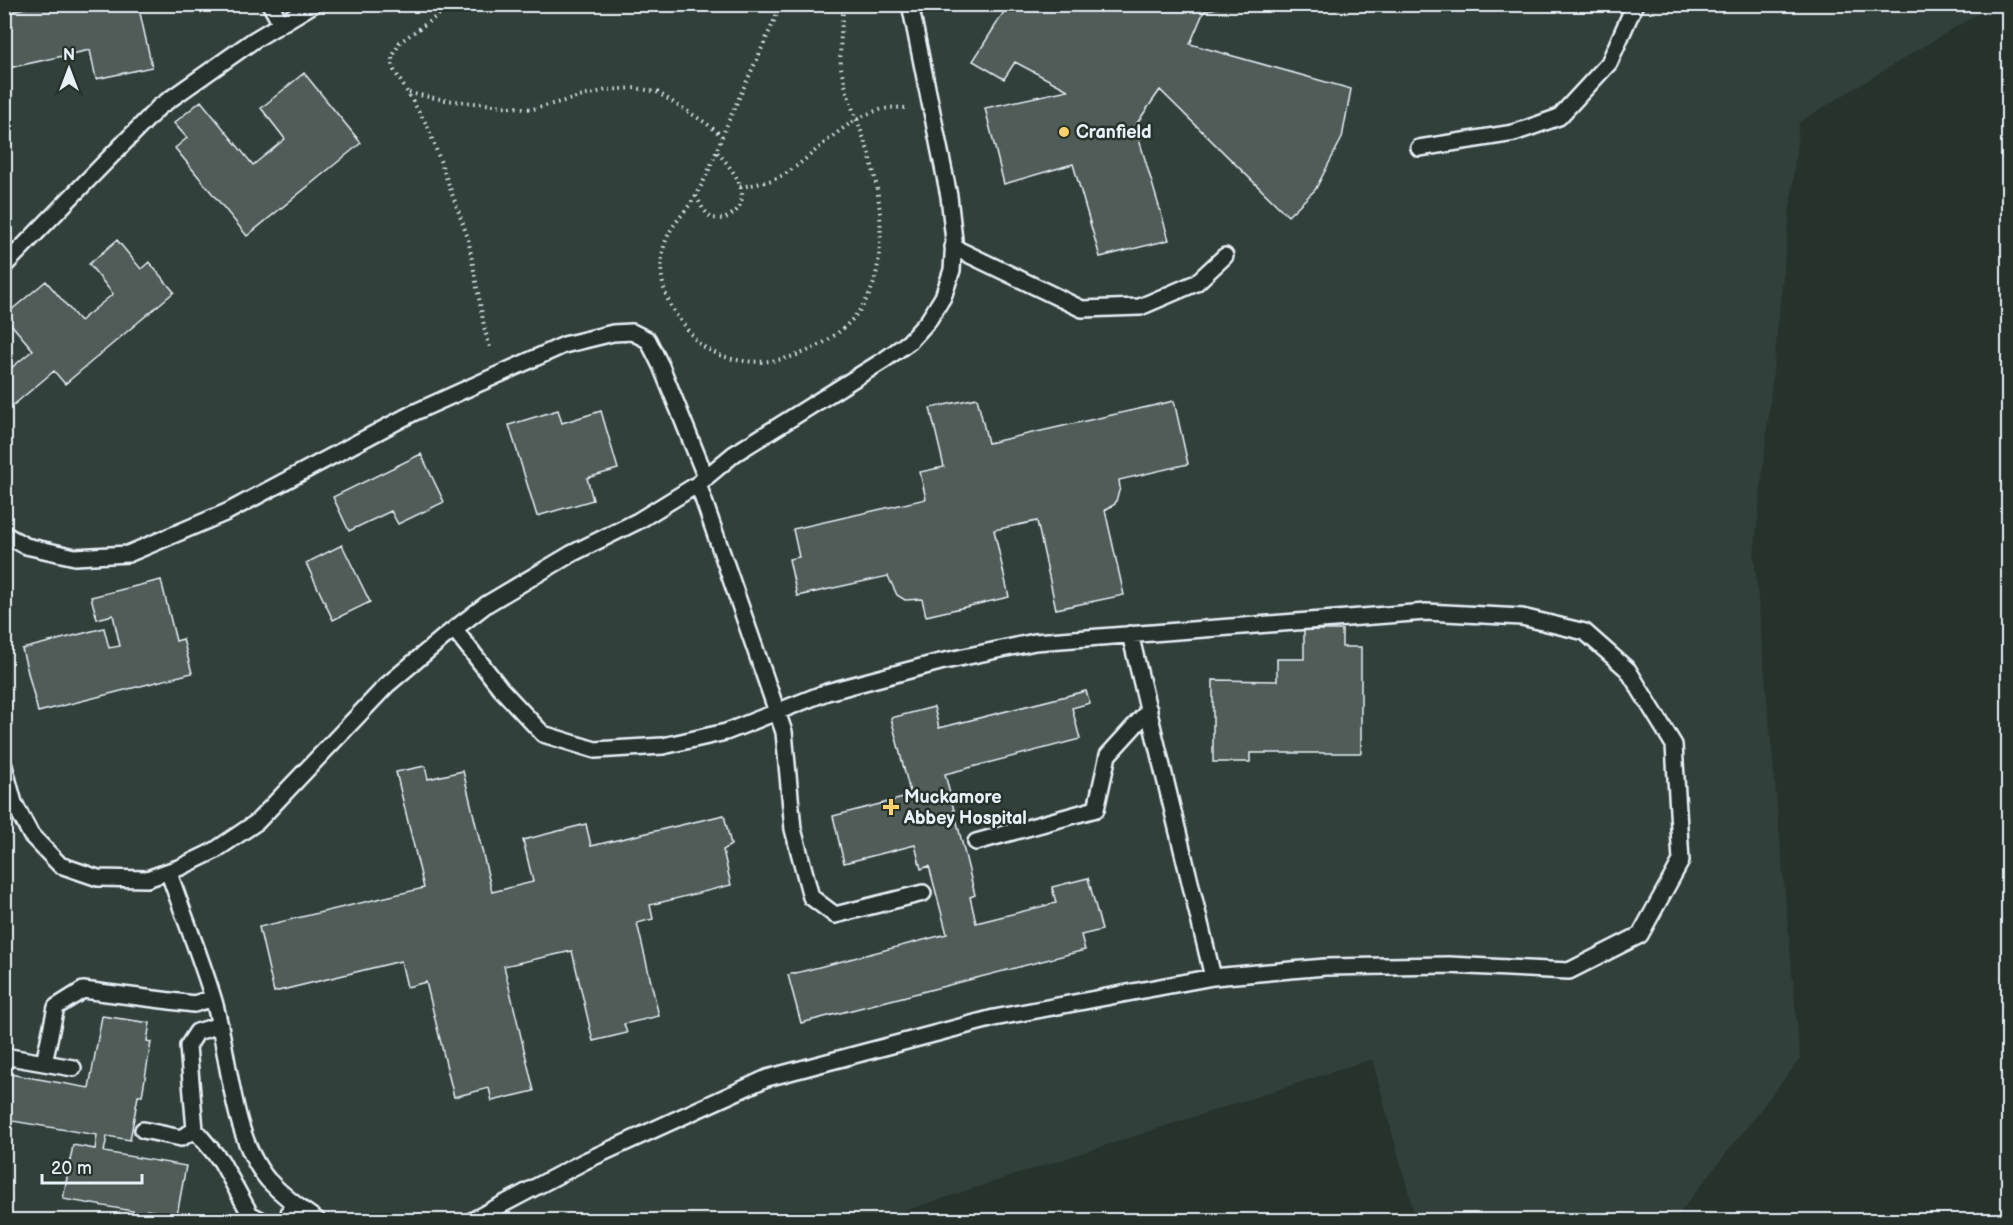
<svg xmlns="http://www.w3.org/2000/svg" width="2013" height="1225" font-family="'Balsamiq Sans',sans-serif">
	<style>
		.built { fill: #333f3a }
		.building { fill: #505c59; stroke: #e8f1f8; stroke-width: 1.5 }
		.lines { fill: none; stroke-linecap: round; stroke-linejoin: round }
		.lane-casing { stroke: #e8f1f8; stroke-width: 20 }
		.path { stroke: #e8f1f8; stroke-width: 4; stroke-dasharray: 1.5 4.5; stroke-linecap: butt }
		.lane { stroke: #26332d; stroke-width: 15 }
		.poi-dot { fill: #ffd166; stroke: #26332d; stroke-width: 2 }
		.labels { text-anchor: middle; dominant-baseline: central; stroke-width: 5; stroke-linejoin: round; paint-order: stroke }
		.poi-label { font-size: 18px; font-weight: bold; fill: #e8f1f8; stroke: #26332d; text-anchor: start }
	</style>
	<rect width="100%" height="100%" fill="#26332d"/>
	<filter id="ink" filterUnits="userSpaceOnUse"><feTurbulence type="fractalNoise" baseFrequency=".0167" numOctaves="2"/><feDisplacementMap in="SourceGraphic" scale="12" xChannelSelector="R" yChannelSelector="G"/><feConvolveMatrix kernelMatrix="1 2 1 2 8 2 1 2 1" color-interpolation-filters="sRGB"/></filter>
	<g filter="url(#ink)">
		<!-- built -->
		<path class="built" d="M 5,5 L 1992,5 L 1799,122 L 1754,555 L 1800,1059 L 1674,1220 L 1416,1220 L 1372,1059 L 876,1220 L 5,1220 Z"/>
		<!-- building -->
		<path class="building" d="M 42,4 L 138,4 L 152,67 L 96,79 L 90,50 L 4,69 L 4,13 Z
			M 1009,4 L 1234,4 L 1204,11 L 1190,44 L 1351,89 L 1342,138 L 1315,190 L 1288,216 L 1160,90 L 1135,126 L 1169,240 L 1100,257 L 1073,164 L 1004,184 L 985,108 L 1068,90 L 1015,62 L 1004,79 L 973,61 Z
			M 304,73 L 361,143 L 247,236 L 175,148 L 187,138 L 174,123 L 201,101 L 253,165 L 285,139 L 261,108 Z
			M 117,240 L 141,269 L 149,262 L 174,292 L 65,384 L 54,371 L 4,413 L 4,374 L 33,350 L 4,316 L 46,281 L 80,321 L 113,294 L 89,264 Z
			M 977,398 L 988,443 L 1174,401 L 1188,464 L 1119,480 L 1120,488 L 1115,504 L 1105,510 L 1124,595 L 1056,609 L 1037,521 L 994,530 L 1009,597 L 926,616 L 922,599 L 905,600 L 897,595 L 888,576 L 797,596 L 789,559 L 799,557 L 793,529 L 926,499 L 920,472 L 944,467 L 930,408 Z
			M 558,410 L 562,423 L 601,411 L 618,469 L 587,478 L 593,500 L 537,516 L 509,425 Z
			M 421,454 L 444,502 L 398,524 L 391,511 L 349,531 L 333,497 Z
			M 342,545 L 370,602 L 333,620 L 306,563 Z
			M 161,580 L 176,641 L 183,639 L 192,673 L 38,712 L 22,649 L 104,628 L 109,648 L 120,646 L 113,615 L 97,619 L 91,597 Z
			M 1304,630 L 1342,630 L 1342,647 L 1361,647 L 1361,753 L 1250,753 L 1250,762 L 1213,762 L 1213,680 L 1277,681 L 1277,659 L 1304,659 Z
			M 1086,691 L 1090,703 L 1072,708 L 1080,739 L 945,774 L 975,895 L 970,897 L 976,923 L 1056,903 L 1052,887 L 1088,878 L 1102,930 L 1081,935 L 1085,950 L 801,1023 L 788,975 L 947,934 L 929,866 L 921,869 L 915,845 L 844,863 L 833,816 L 911,796 L 891,718 L 934,707 L 939,728 Z
			M 425,766 L 428,779 L 463,771 L 492,892 L 533,882 L 523,840 L 586,824 L 591,846 L 724,815 L 731,845 L 723,850 L 731,885 L 650,905 L 653,919 L 637,923 L 659,1016 L 624,1024 L 627,1033 L 593,1041 L 572,951 L 504,966 L 534,1091 L 492,1101 L 489,1088 L 454,1097 L 426,982 L 407,987 L 401,961 L 274,992 L 259,927 L 424,888 L 396,772 Z
			M 102,1016 L 150,1023 L 147,1041 L 151,1042 L 142,1096 L 138,1096 L 130,1140 L 107,1136 L 104,1152 L 186,1166 L 177,1215 L 147,1210 L 145,1220 L 132,1220 L 133,1211 L 63,1199 L 73,1145 L 95,1149 L 97,1135 L 7,1120 L 4,1135 L 4,1073 L 89,1088 Z"/>
		<g class="lines">
			<defs>
				<path id="lane" d="M 270,4 L 281,24
					M 1419,148 L 1514,133 L 1559,117 L 1609,63 L 1635,4
					M 953,247 L 1082,309 L 1140,307 L 1196,283 L 1225,256
					M 4,266 L 159,107 L 254,40 L 314,4
					M 698,484 L 784,732 L 793,829 L 811,897 L 835,915 L 923,893
					M 4,534 L 26,546 L 75,557 L 128,554 L 227,512 L 413,413 L 564,345 L 613,333 L 632,332 L 648,340 L 661,366 L 706,478
					M 454,629 L 501,689 L 543,734 L 595,750 L 663,746 L 726,732 L 827,692 L 940,662 L 1035,642 L 1426,612 L 1522,617 L 1585,632 L 1628,670 L 1674,745 L 1681,861 L 1640,935 L 1569,971 L 1449,965 L 1325,967 L 1213,977 L 994,1018 L 767,1078 L 585,1161 L 473,1220
					M 1130,634 L 1213,977
					M 4,766 L 14,803 L 31,835 L 60,865 L 98,878 L 147,879 L 181,867 L 214,851 L 257,822 L 387,685 L 444,637 L 487,604 L 571,554 L 638,521 L 698,484 L 734,454 L 884,360 L 909,342 L 928,321 L 943,297 L 952,270 L 954,240 L 949,196 L 910,4
					M 976,842 L 1096,809 L 1108,755 L 1149,710
					M 169,873 C 183,914 200,955 213,998 C 230,1053 230,1135 268,1180 C 283,1196 299,1208 317,1220
					M 220,1025 L 197,1032 L 188,1046 L 195,1130 L 221,1161 L 250,1214 L 261,1220
					M 4,1056 L 73,1068
					M 44,1063 L 56,1007 L 83,990 L 194,1004 L 213,998
					M 143,1130 L 181,1138 L 195,1130
					M 287,1220 L 292,1204"/>
			</defs>
			<!-- lane casing -->
			<use href="#lane" class="lane-casing"/>
			<!-- path -->
			<path class="path" d="M 454,4 L 400,42 L 392,58 L 394,70 L 428,127 L 468,238 L 485,331 L 491,351
				M 781,4 C 765,43 746,82 729,120 C 718,145 710,172 696,195 C 682,219 666,226 662,257 C 659,283 667,304 683,324 C 689,330 694,340 701,345 C 761,387 860,345 876,275 C 885,231 880,187 866,145 C 858,121 847,98 842,72 C 838,56 842,22 844,4
				M 409,93 L 445,100 L 533,109 L 606,90 L 636,88 L 657,92 L 706,123 L 722,136
				M 740,187 C 757,184 773,182 788,172 C 821,150 848,114 889,108 C 895,107 902,108 908,108
				M 696,196 L 703,209 L 711,218 L 724,219 C 728,217 733,214 736,211 C 753,192 729,165 716,151"/>
			<!-- lane -->
			<use href="#lane" class="lane"/>
		</g>
	</g>
	<!-- markers -->
	<g class="poi-dot">
		<circle cx="1064" cy="132" r="6"/>
		<path d="M888 798h6v6h6v6h-6v6h-6v-6h-6v-6h6z"/>
	</g>
	<g class="labels">
		<!-- poi labels -->
		<g class="poi-label">
			<text x="1076" y="132">Cranfield</text>
			<text x="904" y="797">Muckamore<tspan x="904" dy="21">Abbey Hospital</tspan></text>
		</g>
	</g>
	<!-- margin -->
	<rect width="2013" height="1225" fill="none" stroke="#26332d" stroke-width="24"/>
	<rect x="12" y="12" width="1989" height="1201" fill="none" stroke="#e8f1f8" stroke-width="2" filter="url(#ink)"/>
	<!-- north arrow -->
	<g transform="translate(69 69)" stroke="#26332d" stroke-width="4.5" paint-order="stroke">
	<path d="M0-4.5L10 22L0 15L-10 22Z" fill="#e8f1f8"/>
	<text y="-9" font-size="16" font-weight="bold" text-anchor="middle" fill="#e8f1f8">N</text>
	</g>
	<!-- scale -->
	<path d="M42 1174v9h100v-9" fill="none" stroke="#e8f1f8" stroke-width="3"/>
	<text x="51" y="1174" font-size="18" fill="#e8f1f8" stroke="#26332d" stroke-width="4.5" paint-order="stroke">20 m</text>
</svg>
